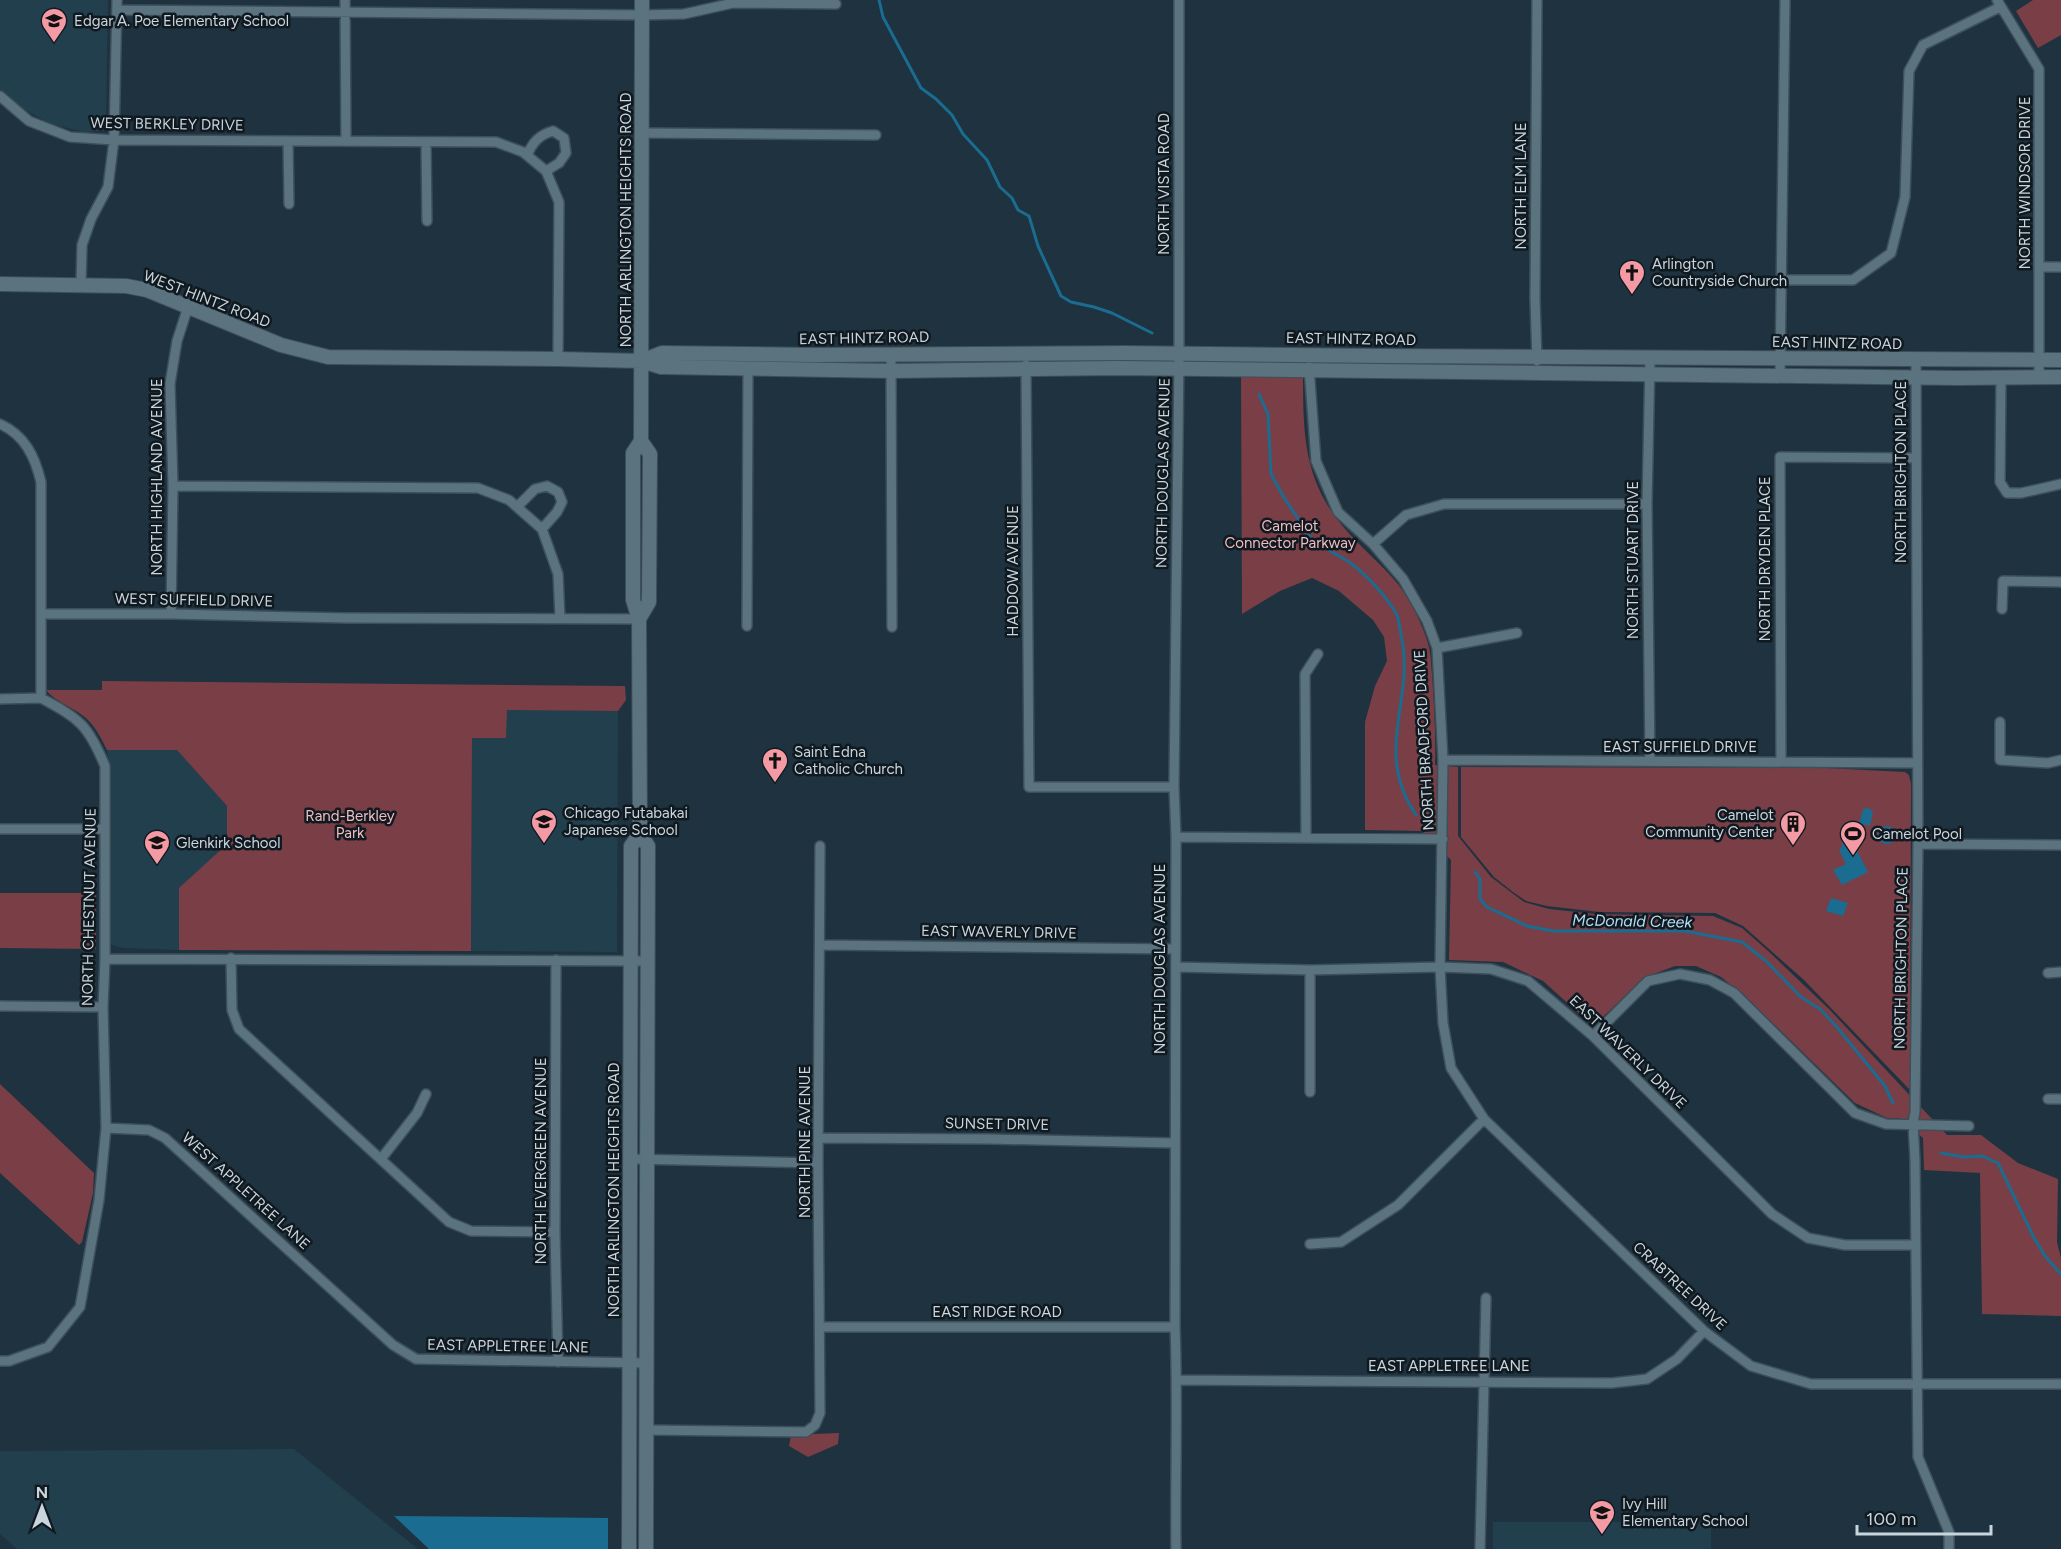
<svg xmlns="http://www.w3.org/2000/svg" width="2061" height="1549" font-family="Figtree,sans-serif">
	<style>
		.built { fill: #223f4e }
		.green { fill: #7a3e47 }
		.water { fill: #1a6c90 }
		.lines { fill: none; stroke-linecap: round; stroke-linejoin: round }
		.stream { stroke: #1a6c90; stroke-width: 3 }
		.street-casing { stroke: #3d4f59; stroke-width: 12 }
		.secondary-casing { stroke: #3d4f59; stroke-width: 16 }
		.street { stroke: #5b727f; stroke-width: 9 }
		.secondary { stroke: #5b727f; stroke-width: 14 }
		.labels { text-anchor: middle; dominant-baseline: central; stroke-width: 5; stroke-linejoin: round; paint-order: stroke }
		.poi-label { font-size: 15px; fill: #c9d5dd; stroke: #10191f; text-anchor: start }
		.street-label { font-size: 15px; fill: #c9d5dd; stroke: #10191f }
		.park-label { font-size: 15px; fill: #f0bdc2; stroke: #10191f }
		.water-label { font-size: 16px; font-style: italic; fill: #b1dff8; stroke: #10191f }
	</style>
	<rect width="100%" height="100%" fill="#1e333f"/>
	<!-- built -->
	<path class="built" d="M 0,0 L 108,0 L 106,126 L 104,131 L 84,132 L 51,124 L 23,109 L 0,89 Z
		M 506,709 L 618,711 L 617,952 L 471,951 L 472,738 Z
		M 107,750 L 177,750 L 227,806 L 227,844 L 180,888 L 179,950 L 124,948 L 114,946 L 111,943 L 110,767 Z
		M 294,1449 L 418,1549 L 17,1549 L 0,1534 L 0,1451 Z
		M 1493,1522 L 1711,1522 L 1711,1549 L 1493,1549 Z"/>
	<!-- green -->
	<path class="green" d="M 2033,0 L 2061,0 L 2061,35 L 2038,48 L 2016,11 Z
		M 1241,374 L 1303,375 C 1303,445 1305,490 1358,543 C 1376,561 1396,578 1409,600 C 1416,612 1426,634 1429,647 C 1431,655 1431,665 1432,674 C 1434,704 1436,735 1435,765 L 1458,767 L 1458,836 L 1491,877 L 1524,902 L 1549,909 L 1595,914 L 1713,916 L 1742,928 L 1767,950 L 1829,1009 L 1947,1135 L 1981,1135 L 2018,1163 L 2058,1179 L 2057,1242 L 2061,1258 L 2061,1316 L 1982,1314 L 1980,1173 L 1924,1170 L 1923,1138 L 1900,1118 L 1887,1118 L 1855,1103 L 1748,999 L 1721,977 L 1696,966 L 1675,966 L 1646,977 L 1593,1026 L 1543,981 L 1503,962 L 1449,960 L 1451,860 L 1422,831 L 1365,830 L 1365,722 L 1375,686 L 1387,661 L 1384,637 L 1373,620 L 1339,591 L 1312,578 L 1280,591 L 1242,614 Z
		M 102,681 L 625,686 L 626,700 L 618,711 L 507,710 L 506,738 L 472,738 L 471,951 L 179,950 L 179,888 L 227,844 L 227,806 L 177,750 L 107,750 C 101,738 94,723 82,715 C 70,706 56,702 46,690 L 102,690 Z
		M 1461,767 L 1826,768 L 1905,772 L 1909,775 L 1911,784 L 1910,1090 L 1804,980 L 1743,926 L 1715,913 L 1600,912 L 1547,906 L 1526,901 L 1513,892 L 1494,877 L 1461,837 Z
		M 0,893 L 96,893 L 96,949 L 0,948 Z
		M 0,1084 L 94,1173 L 93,1193 L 82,1242 L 79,1245 L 0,1173 Z
		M 839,1433 L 838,1444 L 808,1457 L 789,1446 L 791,1435 Z"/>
	<!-- water -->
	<path class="water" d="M 1869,808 L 1873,812 L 1870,826 L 1859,823 L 1863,809 Z
		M1878 835a9 9 0 1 1 18 0a9 9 0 1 1-18 0Z
		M 1850,837 L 1868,872 L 1842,885 L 1833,870 L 1846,864 L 1839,850 L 1842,847 L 1842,839 Z
		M 1831,898 L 1848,903 L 1843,916 L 1826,911 Z
		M 394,1516 L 608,1518 L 608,1549 L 429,1549 Z"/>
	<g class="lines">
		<!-- stream -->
		<path class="stream" d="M 879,0 L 883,17 L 921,88 L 936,99 L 952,115 L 963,134 L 987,160 L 1000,187 L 1012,198 L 1018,210 L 1029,216 L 1038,246 L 1061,296 L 1071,302 L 1094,307 L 1112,313 L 1152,333
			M 1259,394 L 1268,414 L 1271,474 L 1283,496 L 1310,537 C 1321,548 1336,553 1349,562 C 1366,574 1385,595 1396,613 C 1399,619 1400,628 1401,635 C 1416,700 1372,750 1416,815
			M 1475,872 L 1480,879 L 1480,899 L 1487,907 L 1527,926 L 1553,931 L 1685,931 L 1742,942 L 1766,961 L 1801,997 L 1820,1009 L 1836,1026 L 1885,1086 L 1893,1103
			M 1941,1153 L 1963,1157 L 1982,1156 L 1998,1163 L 2033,1236 L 2045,1256 L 2061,1274"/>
		<defs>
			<path id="street" d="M 345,0 L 346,141
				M 1997,0 L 2039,69 L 2039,377
				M 117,10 L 642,15 L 684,14 L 733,3 L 836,4
				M 0,96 L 29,121 L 70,137 L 114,140 L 496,142 L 523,152 L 546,171 L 559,202 L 558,359
				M 643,133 L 876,135
				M 288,141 L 289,204
				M 426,142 L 427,221
				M 527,155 C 533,142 539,135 553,131 L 564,138 L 566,153 L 559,163 L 546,171
				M 2040,267 L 2061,267
				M 1780,280 L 1853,280 L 1891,253 L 1905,197 L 1909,71 L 1923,45 L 2000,7
				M 81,284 L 82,245 L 91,219 L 108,187 L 114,140 L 117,0
				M 891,354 L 892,627
				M 1650,358 L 1647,504 L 1650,761
				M 1916,360 L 1918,844 L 1915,1112 L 1913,1123 L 1915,1160 L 1918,1457 L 1949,1532 L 1949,1549
				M 1537,361 L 1535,299 L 1537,0
				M 1026,365 L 1029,787 L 1174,787
				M 1309,367 L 1316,461 L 1338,512 L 1373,544 L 1403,579 L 1427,621 L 1437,648 L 1443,760 L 1440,967 L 1443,1023 L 1451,1068 L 1484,1119 L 1704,1331 L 1751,1366 L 1811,1384 L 2061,1384
				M 1780,374 L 1785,0
				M 2001,378 L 2000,482 L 2007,493 L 2021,493 L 2061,484
				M 0,424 C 25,435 35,457 41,482 L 41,698 C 80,719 88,725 105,766 L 105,959 L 103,1007 L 106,1128 L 99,1200 L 80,1307 L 48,1347 L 9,1361 L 0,1361
				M 173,486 L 478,488 L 509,500 L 542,529 L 558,574 L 560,618
				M 517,507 L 535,489 L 547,486 L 558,492 L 562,502 L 557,512 L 542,529
				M 1373,544 L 1406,515 L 1444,504 L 1647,504
				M 2002,609 L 2003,581 L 2061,582
				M 41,614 L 171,614 L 347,618 L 639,619
				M 171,614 L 173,486 L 170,384 L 177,341 L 188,307
				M 747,626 L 748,369
				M 1437,648 L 1517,633
				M 0,699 L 41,698
				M 2000,722 L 2000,760 L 2048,763 L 2061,760
				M 1443,760 L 1917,763
				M 1781,762 L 1780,457 L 1916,458
				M 0,829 L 105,829
				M 1176,837 L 1443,839
				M 1306,838 L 1305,674 L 1318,654
				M 1918,844 L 2061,845
				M 821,945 L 1176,949
				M 231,958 L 232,1010 L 239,1029 L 449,1222 L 471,1231 L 555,1232
				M 105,959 L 648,961
				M 556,960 L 555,1232 L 558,1362
				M 1176,967 L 1310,970 L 1440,967 L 1491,969 L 1528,981 L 1593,1036 L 1772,1214 L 1808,1238 L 1845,1245 L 1916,1245
				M 1310,970 L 1310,1092
				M 2048,973 L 2061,972
				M 0,1006 L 103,1007
				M 1593,1036 L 1648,981 L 1680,974 L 1710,980 L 1734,993 L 1855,1113 L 1886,1124 L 1969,1126
				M 2048,1099 L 2061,1099
				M 106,1128 L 149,1130 L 165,1138 L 393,1345 L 416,1359 L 646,1363
				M 819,1138 L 989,1139 L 1174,1143
				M 381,1159 L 417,1113 L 426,1094
				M 630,1159 L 818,1163
				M 1310,1244 L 1341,1242 L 1398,1205 L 1484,1119
				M 820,1327 L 1175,1327
				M 1177,1380 L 1612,1383 L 1647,1379 L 1677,1359 L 1704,1331
				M 646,1430 L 806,1432 L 815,1425 L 820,1413 L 818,1163 L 820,846
				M 1176,1549 C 1175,1475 1178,1401 1175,1327 L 1176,837 L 1174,787 L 1179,354 L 1179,0
				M 1480,1549 L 1486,1298"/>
			<path id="secondary" d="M 642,0 L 641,441 L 633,453 L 633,600 L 639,619 L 640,834 L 648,846 L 646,1549
				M 0,284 L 126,286 L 147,290 L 281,345 L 328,357 L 558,359 L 642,361 L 661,367 L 892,371 L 1118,368 L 1957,378 L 2061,377
				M 642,361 L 662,353 L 814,355 L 1125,353 L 1384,356 L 2061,360
				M 639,619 L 649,602 L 650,454 L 641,441
				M 629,1549 L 631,846 L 640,834"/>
		</defs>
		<!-- street casing -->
		<use href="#street" class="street-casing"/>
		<!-- secondary casing -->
		<use href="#secondary" class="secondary-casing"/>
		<!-- street -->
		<use href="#street" class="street"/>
		<!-- secondary -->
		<use href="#secondary" class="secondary"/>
	</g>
	<!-- icons -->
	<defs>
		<symbol id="school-pin" viewBox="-11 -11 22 30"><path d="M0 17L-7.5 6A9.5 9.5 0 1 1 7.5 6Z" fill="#f49aa5" stroke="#10191f"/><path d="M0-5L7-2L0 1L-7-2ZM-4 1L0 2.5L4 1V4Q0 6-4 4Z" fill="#111"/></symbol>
		<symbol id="church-pin" viewBox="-11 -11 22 30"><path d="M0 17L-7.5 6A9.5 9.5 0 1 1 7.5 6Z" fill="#f49aa5" stroke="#10191f"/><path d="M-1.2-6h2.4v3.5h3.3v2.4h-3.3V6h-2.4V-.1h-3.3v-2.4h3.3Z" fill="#111"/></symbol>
		<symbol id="building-pin" viewBox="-11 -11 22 30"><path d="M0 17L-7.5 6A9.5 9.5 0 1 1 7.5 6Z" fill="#f49aa5" stroke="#10191f"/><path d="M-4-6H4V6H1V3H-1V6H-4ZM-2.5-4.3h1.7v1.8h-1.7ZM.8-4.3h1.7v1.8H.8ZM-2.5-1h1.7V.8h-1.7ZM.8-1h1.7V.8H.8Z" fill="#111"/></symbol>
		<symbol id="stadium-pin" viewBox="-11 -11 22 30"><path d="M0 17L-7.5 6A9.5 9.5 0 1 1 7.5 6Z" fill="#f49aa5" stroke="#10191f"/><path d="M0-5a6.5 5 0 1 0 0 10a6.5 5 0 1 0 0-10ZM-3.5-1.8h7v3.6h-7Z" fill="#111"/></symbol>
	</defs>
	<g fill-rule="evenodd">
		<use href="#school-pin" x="39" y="6" width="30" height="40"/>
		<use href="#church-pin" x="1617" y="258" width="30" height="40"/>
		<use href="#church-pin" x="760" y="746" width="30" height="40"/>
		<use href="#school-pin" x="529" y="807" width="30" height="40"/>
		<use href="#building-pin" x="1778" y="809" width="30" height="40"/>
		<use href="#stadium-pin" x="1838" y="819" width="30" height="40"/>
		<use href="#school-pin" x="142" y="828" width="30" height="40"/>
		<use href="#school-pin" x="1587" y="1498" width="30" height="40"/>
	</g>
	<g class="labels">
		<!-- poi labels -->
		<g class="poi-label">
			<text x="74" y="21">Edgar A. Poe Elementary School</text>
			<text x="1652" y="264">Arlington<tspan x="1652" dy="17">Countryside Church</tspan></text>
			<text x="794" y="752">Saint Edna<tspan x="794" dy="17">Catholic Church</tspan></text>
			<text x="564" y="813">Chicago Futabakai<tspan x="564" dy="17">Japanese School</tspan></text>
			<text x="1774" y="815" text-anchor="end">Camelot<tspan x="1774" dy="17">Community Center</tspan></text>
			<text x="1872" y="834">Camelot Pool</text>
			<text x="176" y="843">Glenkirk School</text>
			<text x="1622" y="1504">Ivy Hill<tspan x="1622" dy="17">Elementary School</tspan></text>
		</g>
		<!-- street labels -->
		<g class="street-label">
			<text transform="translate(167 124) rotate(1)">WEST BERKLEY DRIVE</text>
			<text transform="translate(2025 183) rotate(-90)">NORTH WINDSOR DRIVE</text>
			<text transform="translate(1164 184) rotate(-90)">NORTH VISTA ROAD</text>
			<text transform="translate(1521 186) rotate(-90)">NORTH ELM LANE</text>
			<text transform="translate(626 220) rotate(-90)">NORTH ARLINGTON HEIGHTS ROAD</text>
			<text transform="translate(207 299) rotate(21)">WEST HINTZ ROAD</text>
			<text transform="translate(864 338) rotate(-1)">EAST HINTZ ROAD</text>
			<text transform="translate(1351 339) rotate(1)">EAST HINTZ ROAD</text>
			<text transform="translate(1837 343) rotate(1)">EAST HINTZ ROAD</text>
			<text transform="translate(1901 472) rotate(-90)">NORTH BRIGHTON PLACE</text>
			<text transform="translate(1163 473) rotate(-89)">NORTH DOUGLAS AVENUE</text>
			<text transform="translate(157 477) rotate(-90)">NORTH HIGHLAND AVENUE</text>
			<text transform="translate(1765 559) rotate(-90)">NORTH DRYDEN PLACE</text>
			<text transform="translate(1633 560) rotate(-90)">NORTH STUART DRIVE</text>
			<text transform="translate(1013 571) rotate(-90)">HADDOW AVENUE</text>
			<text transform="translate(194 600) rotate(1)">WEST SUFFIELD DRIVE</text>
			<text transform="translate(1424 740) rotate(-93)">NORTH BRADFORD DRIVE</text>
			<text x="1680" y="747">EAST SUFFIELD DRIVE</text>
			<text transform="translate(89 907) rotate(-89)">NORTH CHESTNUT AVENUE</text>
			<text transform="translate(999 932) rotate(1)">EAST WAVERLY DRIVE</text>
			<text transform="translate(1901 958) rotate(-89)">NORTH BRIGHTON PLACE</text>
			<text transform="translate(1160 959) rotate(-90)">NORTH DOUGLAS AVENUE</text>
			<text transform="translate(1628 1052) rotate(44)">EAST WAVERLY DRIVE</text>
			<text transform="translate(997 1124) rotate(1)">SUNSET DRIVE</text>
			<text transform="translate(805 1142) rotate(-90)">NORTH PINE AVENUE</text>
			<text transform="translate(541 1161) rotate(-90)">NORTH EVERGREEN AVENUE</text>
			<text transform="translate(614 1190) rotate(-90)">NORTH ARLINGTON HEIGHTS ROAD</text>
			<text transform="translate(246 1191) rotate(42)">WEST APPLETREE LANE</text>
			<text transform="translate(1680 1286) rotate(43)">CRABTREE DRIVE</text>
			<text x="997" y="1312">EAST RIDGE ROAD</text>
			<text transform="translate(508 1346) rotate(1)">EAST APPLETREE LANE</text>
			<text x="1449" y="1366">EAST APPLETREE LANE</text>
		</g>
		<!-- park labels -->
		<g class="park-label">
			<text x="1290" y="526">Camelot<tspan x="1290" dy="17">Connector Parkway</tspan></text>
			<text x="350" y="816">Rand-Berkley<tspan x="350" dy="17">Park</tspan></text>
		</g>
		<!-- water labels -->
		<g class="water-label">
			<text transform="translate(1632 921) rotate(1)">McDonald Creek</text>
		</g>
	</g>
	<!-- north arrow -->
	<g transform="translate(42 1507)" stroke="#10191f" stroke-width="4.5" paint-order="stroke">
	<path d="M0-4.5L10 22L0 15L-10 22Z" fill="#c9d5dd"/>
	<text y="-9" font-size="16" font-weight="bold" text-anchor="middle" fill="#c9d5dd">N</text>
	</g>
	<!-- scale -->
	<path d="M1857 1525v9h134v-9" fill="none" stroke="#c9d5dd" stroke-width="3"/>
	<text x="1866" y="1525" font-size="18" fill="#c9d5dd" stroke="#10191f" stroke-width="4.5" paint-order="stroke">100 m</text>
</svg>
